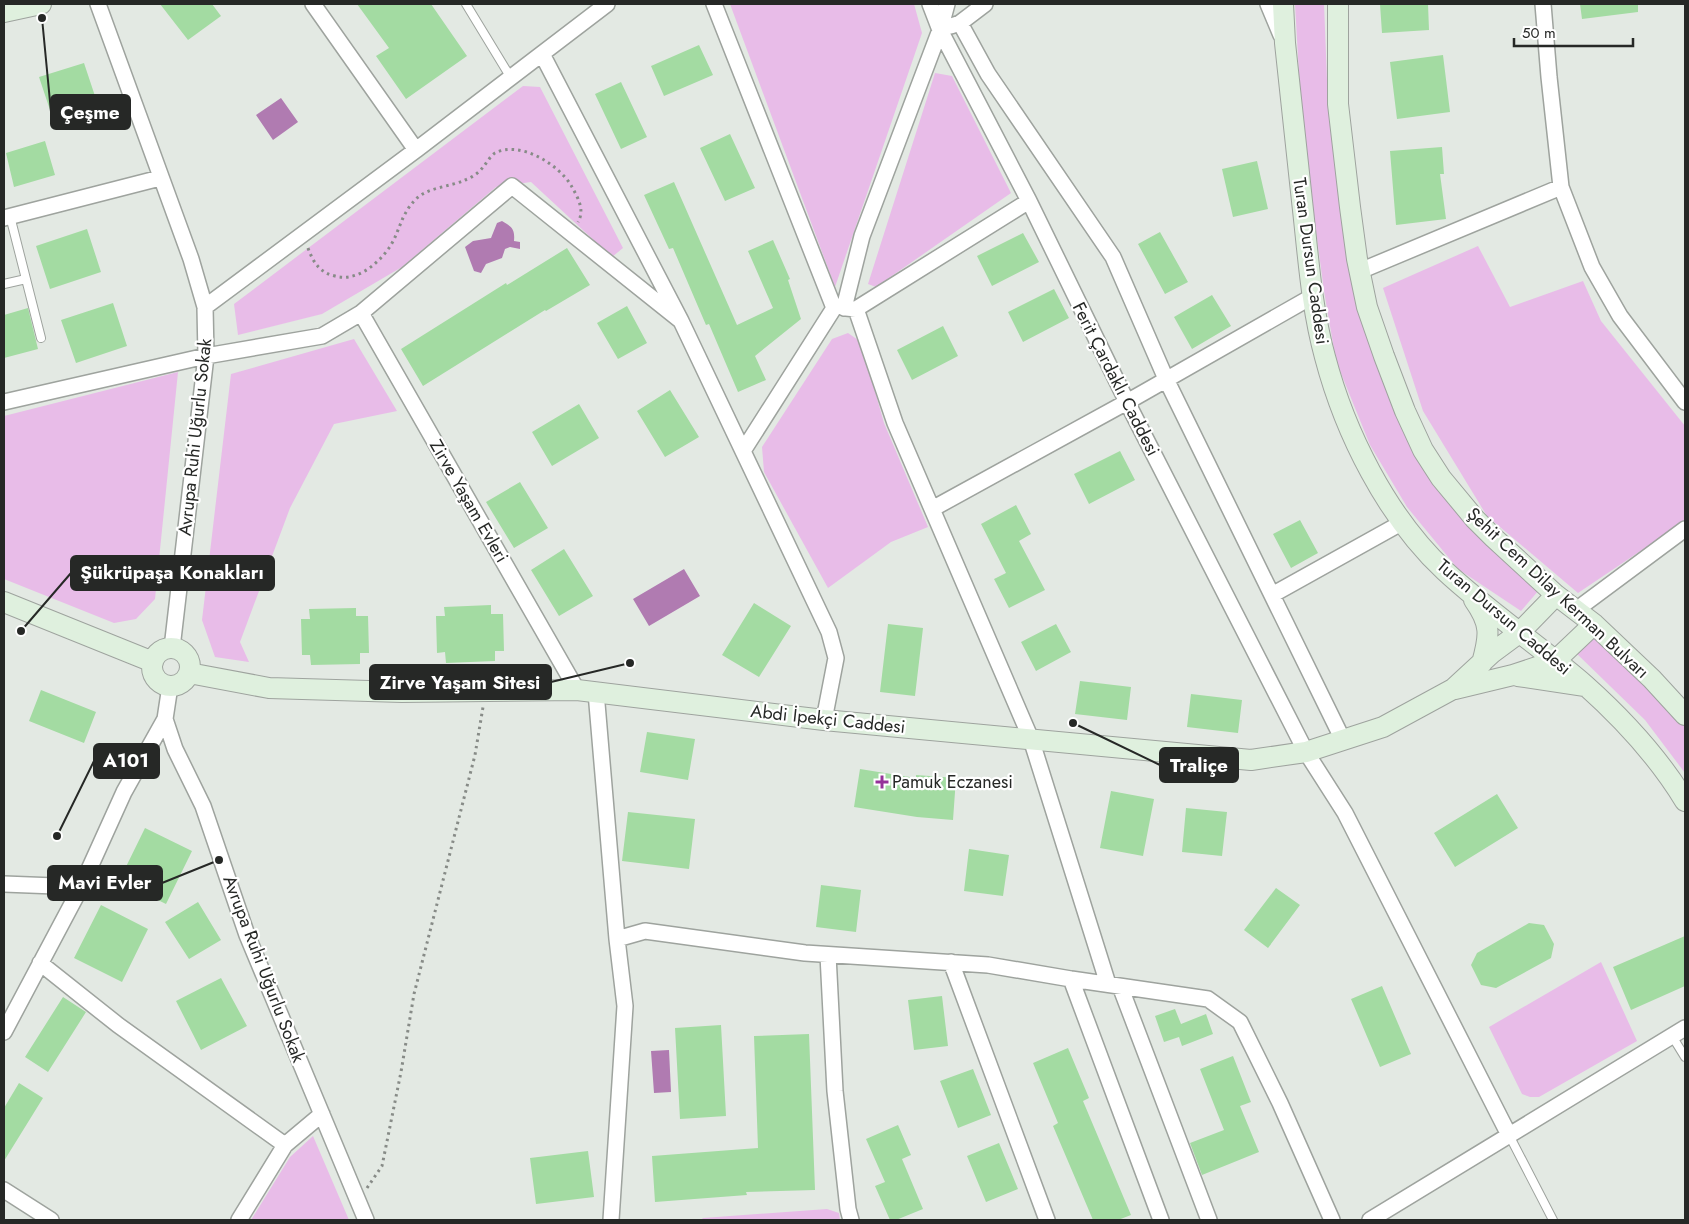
<svg xmlns="http://www.w3.org/2000/svg" width="1689" height="1224" font-family="Jost,sans-serif">
	<style>
		.green { fill: #e8bce8 }
		.water { fill: #b07bb1 }
		.building { fill: #a3dba2 }
		.lines { fill: none; stroke-linecap: round; stroke-linejoin: round }
		.lane-casing { stroke: #9ea39e; stroke-width: 10 }
		.street-casing { stroke: #9ea39e; stroke-width: 18 }
		.secondary-casing { stroke: #9ea39e; stroke-width: 22 }
		.path { stroke: #878b87; stroke-width: 3; stroke-dasharray: 2.5 4; stroke-linecap: butt }
		.lane { stroke: #fff; stroke-width: 8 }
		.street { stroke: #fff; stroke-width: 15 }
		.secondary { stroke: #dff0de; stroke-width: 20 }
		.poi-dot { fill: #953299; stroke: #fff; stroke-width: 2 }
		.labels { text-anchor: middle; dominant-baseline: central; stroke-width: 4.5; stroke-linejoin: round; paint-order: stroke }
		.street-label { font-size: 18px; fill: #262826; stroke: #fff }
		.poi-label { font-size: 18px; fill: #262826; stroke: #fff; text-anchor: start }
		.leader { fill: none; stroke: #262826; stroke-width: 2 }
		.callout-dot { fill: #262826; stroke: #fff; stroke-width: 2 }
		.callout { fill: #262826; stroke: #262826; stroke-width: 2 }
		.callout-label { font-size: 19px; text-anchor: middle; font-weight: bold; fill: #fff }
	</style>
	<rect width="100%" height="100%" fill="#e3e9e3"/>
	<!-- green -->
	<path class="green" d="M 730,4 L 914,4 L 922,33 L 835,287 Z
		M 1295,4 L 1324,4 L 1328,105 L 1355,284 L 1382,379 L 1420,463 L 1471,530 L 1539,590 L 1521,611 L 1458,569 L 1407,507 L 1370,445 L 1336,361 L 1324,291 L 1313,208 L 1301,109 Z
		M 935,73 L 952,76 L 1011,193 L 876,287 L 868,284 Z
		M 523,86 L 540,87 L 623,248 L 612,257 L 531,182 L 496,187 L 402,267 L 322,314 L 238,335 L 234,304 Z
		M 1478,246 L 1510,307 L 1583,281 L 1601,321 L 1685,426 L 1685,521 L 1578,593 L 1487,516 L 1423,411 L 1383,288 Z
		M 848,333 L 861,342 L 884,423 L 928,527 L 891,542 L 828,588 L 764,472 L 762,447 L 832,339 Z
		M 354,339 L 397,411 L 334,424 L 290,508 L 240,642 L 249,662 L 215,657 L 202,620 L 231,374 Z
		M 178,372 L 155,599 L 136,619 L 114,623 L 4,579 L 4,416 Z
		M 1597,631 L 1685,723 L 1685,773 L 1645,720 L 1575,652 Z
		M 1601,962 L 1637,1041 L 1539,1097 L 1530,1097 L 1522,1094 L 1489,1027 Z
		M 313,1136 L 349,1220 L 251,1220 L 290,1157 Z
		M 827,1209 L 839,1213 L 840,1220 L 701,1220 L 703,1218 Z"/>
	<!-- water -->
	<path class="water" d="M 281,98 L 298,122 L 273,140 L 256,115 Z
		M 502,221 C 512,227 515,229 514,241 L 520,242 L 520,249 L 510,247 L 505,249 L 502,258 L 486,264 L 481,273 L 474,271 L 465,247 L 473,241 L 491,238 L 497,223 Z
		M 684,569 L 700,596 L 649,626 L 633,599 Z
		M 669,1050 L 671,1092 L 654,1093 L 651,1051 Z"/>
	<!-- building -->
	<path class="building" d="M 160,4 L 212,4 L 221,16 L 188,40 Z
		M 357,4 L 431,4 L 467,56 L 406,99 L 376,56 L 389,48 Z
		M 1380,4 L 1428,4 L 1429,30 L 1382,33 Z
		M 1580,4 L 1638,4 L 1638,12 L 1582,19 Z
		M 699,45 L 713,75 L 664,96 L 651,66 Z
		M 1443,55 L 1450,112 L 1397,119 L 1390,62 Z
		M 84,63 L 95,96 L 50,110 L 39,77 Z
		M 621,82 L 647,137 L 621,149 L 595,94 Z
		M 730,134 L 755,188 L 725,201 L 700,148 Z
		M 45,141 L 55,175 L 14,187 L 6,153 Z
		M 1442,147 L 1444,174 L 1440,174 L 1446,219 L 1396,225 L 1390,151 Z
		M 1257,161 L 1268,209 L 1233,217 L 1222,169 Z
		M 674,182 L 737,325 L 773,308 L 748,251 L 773,240 L 790,279 L 788,280 L 801,319 L 755,356 L 766,380 L 738,392 L 709,324 L 706,325 L 673,248 L 669,249 L 644,195 Z
		M 87,229 L 101,272 L 50,289 L 36,246 Z
		M 1160,232 L 1188,282 L 1165,294 L 1138,244 Z
		M 1023,233 L 1039,262 L 992,286 L 977,256 Z
		M 567,248 L 590,285 L 546,311 L 545,310 L 423,386 L 401,349 L 506,283 L 507,285 Z
		M 1054,289 L 1069,318 L 1023,342 L 1008,312 Z
		M 1212,295 L 1231,326 L 1192,349 L 1174,317 Z
		M 113,303 L 127,346 L 76,363 L 61,320 Z
		M 627,306 L 647,343 L 618,359 L 597,323 Z
		M 28,308 L 38,349 L 4,358 L 4,315 Z
		M 943,326 L 958,356 L 912,380 L 897,350 Z
		M 670,390 L 699,437 L 665,457 L 637,411 Z
		M 579,404 L 599,438 L 552,466 L 532,432 Z
		M 1120,451 L 1135,480 L 1089,504 L 1074,474 Z
		M 520,482 L 548,528 L 514,548 L 486,502 Z
		M 1016,505 L 1031,534 L 1019,541 L 1045,590 L 1009,608 L 994,579 L 1006,573 L 981,524 Z
		M 1300,520 L 1318,553 L 1291,568 L 1273,534 Z
		M 564,549 L 593,596 L 559,616 L 531,570 Z
		M 754,603 L 791,626 L 759,677 L 722,655 Z
		M 491,605 L 491,614 L 503,614 L 504,651 L 495,651 L 495,661 L 446,663 L 445,652 L 437,653 L 436,616 L 445,616 L 444,607 Z
		M 356,608 L 356,616 L 368,616 L 369,653 L 360,653 L 360,664 L 311,665 L 310,655 L 302,655 L 301,619 L 310,619 L 309,609 Z
		M 888,624 L 923,628 L 915,696 L 880,692 Z
		M 1056,624 L 1071,652 L 1036,671 L 1021,642 Z
		M 1080,681 L 1131,687 L 1127,720 L 1075,714 Z
		M 41,690 L 96,712 L 84,743 L 29,721 Z
		M 1191,694 L 1242,700 L 1238,733 L 1187,727 Z
		M 647,732 L 695,739 L 688,780 L 640,772 Z
		M 860,769 L 916,778 L 916,775 L 956,778 L 953,820 L 917,817 L 854,807 Z
		M 1111,791 L 1154,799 L 1143,856 L 1100,848 Z
		M 1497,794 L 1518,828 L 1455,867 L 1434,833 Z
		M 1186,808 L 1227,812 L 1222,856 L 1182,852 Z
		M 628,812 L 695,819 L 689,869 L 622,861 Z
		M 145,828 L 192,851 L 166,904 L 119,881 Z
		M 969,849 L 1009,855 L 1003,896 L 964,891 Z
		M 821,885 L 861,890 L 856,932 L 816,927 Z
		M 1276,888 L 1300,905 L 1268,948 L 1244,930 Z
		M 198,902 L 221,940 L 189,959 L 165,922 Z
		M 101,905 L 148,929 L 122,982 L 74,958 Z
		M 1529,923 L 1544,925 L 1554,944 L 1551,958 L 1496,988 L 1481,985 L 1471,965 L 1477,953 Z
		M 1685,936 L 1685,986 L 1631,1010 L 1613,967 Z
		M 221,978 L 247,1026 L 201,1050 L 176,1001 Z
		M 1382,986 L 1411,1054 L 1380,1067 L 1351,999 Z
		M 942,996 L 948,1046 L 914,1050 L 908,1000 Z
		M 63,997 L 86,1012 L 48,1072 L 25,1057 Z
		M 1175,1009 L 1181,1024 L 1206,1014 L 1213,1034 L 1182,1046 L 1179,1037 L 1164,1042 L 1155,1016 Z
		M 721,1025 L 726,1116 L 680,1119 L 675,1028 Z
		M 809,1034 L 815,1190 L 746,1192 L 747,1195 L 655,1202 L 652,1156 L 758,1148 L 754,1036 Z
		M 1068,1048 L 1089,1098 L 1083,1101 L 1131,1215 L 1118,1220 L 1093,1220 L 1053,1126 L 1058,1123 L 1033,1063 Z
		M 1233,1056 L 1251,1102 L 1240,1106 L 1259,1152 L 1202,1175 L 1190,1143 L 1224,1130 L 1200,1069 Z
		M 973,1069 L 991,1115 L 958,1128 L 940,1081 Z
		M 19,1083 L 43,1098 L 4,1161 L 4,1108 Z
		M 898,1125 L 911,1155 L 902,1159 L 923,1209 L 896,1220 L 890,1220 L 875,1186 L 885,1182 L 866,1139 Z
		M 999,1143 L 1018,1189 L 986,1202 L 967,1156 Z
		M 588,1151 L 594,1197 L 536,1204 L 530,1158 Z"/>
	<g class="lines">
		<defs>
			<path id="lane" d="M 466,4 L 511,78
				M 10,216 L 41,338
				M 4,284 L 26,279
				M 1672,1036 L 1685,1057
				M 1509,1135 L 1553,1220"/>
			<path id="street" d="M 98,4 L 191,259 L 205,307 L 206,356 L 172,648
				M 714,4 L 834,308
				M 930,4 L 940,30 L 1029,201 L 1127,402 L 1306,752 L 1345,813 L 1509,1135
				M 1268,4 L 1281,35
				M 1543,4 L 1549,77 L 1561,187 L 1592,267 L 1620,316 L 1685,402
				M 960,23 L 988,74 L 1113,257 L 1166,379 L 1343,740
				M 951,26 L 960,23 L 985,4
				M 542,54 L 681,321 L 829,632 L 836,658 L 824,720
				M 416,150 L 607,4
				M 4,218 L 160,178
				M 1360,271 L 1561,187
				M 205,307 L 416,150 L 313,4
				M 844,308 L 862,236 L 940,30 L 947,4
				M 846,308 L 856,309 L 1029,201
				M 856,309 L 895,423 L 1031,739 L 1108,984
				M 361,313 L 577,690
				M 4,402 L 206,356 L 322,336 L 361,313 L 512,186 L 681,321
				M 743,451 L 834,308
				M 932,509 L 1127,402 L 1313,296
				M 1272,595 L 1403,522
				M 1576,610 L 1685,529
				M 170,686 L 165,719 L 175,749 L 203,806 L 247,935 L 366,1220
				M 596,692 L 617,939 L 625,1006 L 611,1220
				M 4,884 L 81,887
				M 617,939 L 645,931 L 805,953 L 988,965 L 1071,979 L 1208,999 L 1240,1022 L 1280,1103 L 1332,1220
				M 828,955 L 835,1091 L 848,1209 L 851,1220
				M 951,962 L 1047,1220
				M 40,963 L 118,1025 L 285,1145
				M 1071,979 L 1161,1220
				M 1120,986 L 1209,1220
				M 4,1032 L 81,887 L 124,792 L 165,719
				M 4,1190 L 51,1220
				M 239,1220 L 285,1145 L 322,1114
				M 1370,1220 L 1685,1028"/>
			<path id="secondary" d="M 1283,4 L 1285,43 C 1291,96 1296,148 1302,201 C 1308,253 1311,306 1325,357 C 1345,433 1387,517 1445,571 C 1489,612 1540,646 1585,685 C 1623,719 1659,758 1685,801
				M 1338,4 L 1338,104 L 1350,207 L 1357,259 L 1367,307 L 1384,356 L 1405,411 L 1423,450 L 1441,478 L 1475,519 L 1494,538 L 1556,595 L 1594,624 L 1652,679 L 1685,715
				M 4,12 L 41,4
				M 1474,600 C 1491,624 1490,635 1482,663
				M 4,602 L 153,662
				M152 667a19 19 0 1 1 38 0a19 19 0 1 1-38 0Z
				M 189,673 L 269,688 L 402,692 L 577,690 L 824,720 L 1251,760 L 1306,752 L 1383,727 L 1453,689 L 1492,653 L 1519,633 L 1556,595
				M 1518,676 L 1585,686
				M 1455,689 L 1513,675 L 1555,661 L 1594,624"/>
		</defs>
		<!-- lane casing -->
		<use href="#lane" class="lane-casing"/>
		<!-- street casing -->
		<use href="#street" class="street-casing"/>
		<!-- secondary casing -->
		<use href="#secondary" class="secondary-casing"/>
		<!-- path -->
		<path class="path" d="M 308,248 C 313,262 320,273 335,276 C 356,282 377,265 389,248 C 400,232 400,215 416,199 C 428,187 450,187 465,180 C 471,178 479,173 483,167 C 487,163 490,156 495,153 C 520,140 560,165 572,187 C 578,198 585,210 578,222
			M 367,1188 L 382,1166 L 401,1072 L 414,994 L 475,755 L 483,707"/>
		<!-- lane -->
		<use href="#lane" class="lane"/>
		<!-- street -->
		<use href="#street" class="street"/>
		<!-- secondary -->
		<use href="#secondary" class="secondary"/>
	</g>
	<!-- markers -->
	<path class="poi-dot" d="M879.5 774.5h5v5h5v5h-5v5h-5v-5h-5v-5h5z"/>
	<g class="labels">
		<!-- street labels -->
		<g class="street-label">
			<text transform="translate(1311 261) rotate(82)">Turan Dursun Caddesi</text>
			<text transform="translate(1116 379) rotate(63)">Ferit Çardaklı Caddesi</text>
			<text transform="translate(195 437) rotate(-84)">Avrupa Ruhi Uğurlu Sokak</text>
			<text transform="translate(469 501) rotate(60)">Zirve Yaşam Evleri</text>
			<text transform="translate(1558 593) rotate(43)">Şehit Cem Dilay Kerman Bulvarı</text>
			<text transform="translate(1504 617) rotate(40)">Turan Dursun Caddesi</text>
			<text transform="translate(828 719) rotate(6)">Abdi İpekçi Caddesi</text>
			<text transform="translate(264 969) rotate(69)">Avrupa Ruhi Uğurlu Sokak</text>
		</g>
		<!-- poi labels -->
		<g class="poi-label">
			<text x="892" y="782">Pamuk Eczanesi</text>
		</g>
	</g>
	<!-- callouts -->
	<path class="leader" d="M42 18L51 112M21 631L71 573M630 663L551 682M57 836L94 761M1073 723L1160 765M219 860L162 883"/>
	<g class="callout-dot">
		<circle cx="42" cy="18" r="5"/>
		<circle cx="21" cy="631" r="5"/>
		<circle cx="630" cy="663" r="5"/>
		<circle cx="57" cy="836" r="5"/>
		<circle cx="1073" cy="723" r="5"/>
		<circle cx="219" cy="860" r="5"/>
	</g>
	<g class="callout">
		<rect x="51" y="95" width="79" height="34" rx="5"/>
		<rect x="71" y="556" width="203" height="34" rx="5"/>
		<rect x="370" y="665" width="181" height="34" rx="5"/>
		<rect x="94" y="744" width="65" height="34" rx="5"/>
		<rect x="1160" y="748" width="78" height="34" rx="5"/>
		<rect x="48" y="866" width="114" height="34" rx="5"/>
	</g>
	<g class="callout-label">
		<text x="90" y="119">Çeşme</text>
		<text x="172" y="579">Şükrüpaşa Konakları</text>
		<text x="460" y="689">Zirve Yaşam Sitesi</text>
		<text x="126" y="767">A101</text>
		<text x="1199" y="772">Traliçe</text>
		<text x="105" y="889">Mavi Evler</text>
	</g>
	<!-- border -->
	<rect width="1689" height="1224" fill="none" stroke="#262826" stroke-width="10"/>
	<!-- scale -->
	<path d="M1514 38v8h119v-8" fill="none" stroke="#262826" stroke-width="2.5"/>
	<text x="1522" y="38" font-size="15" fill="#262826" stroke="#ffffff" stroke-width="4" paint-order="stroke">50 m</text>
</svg>
